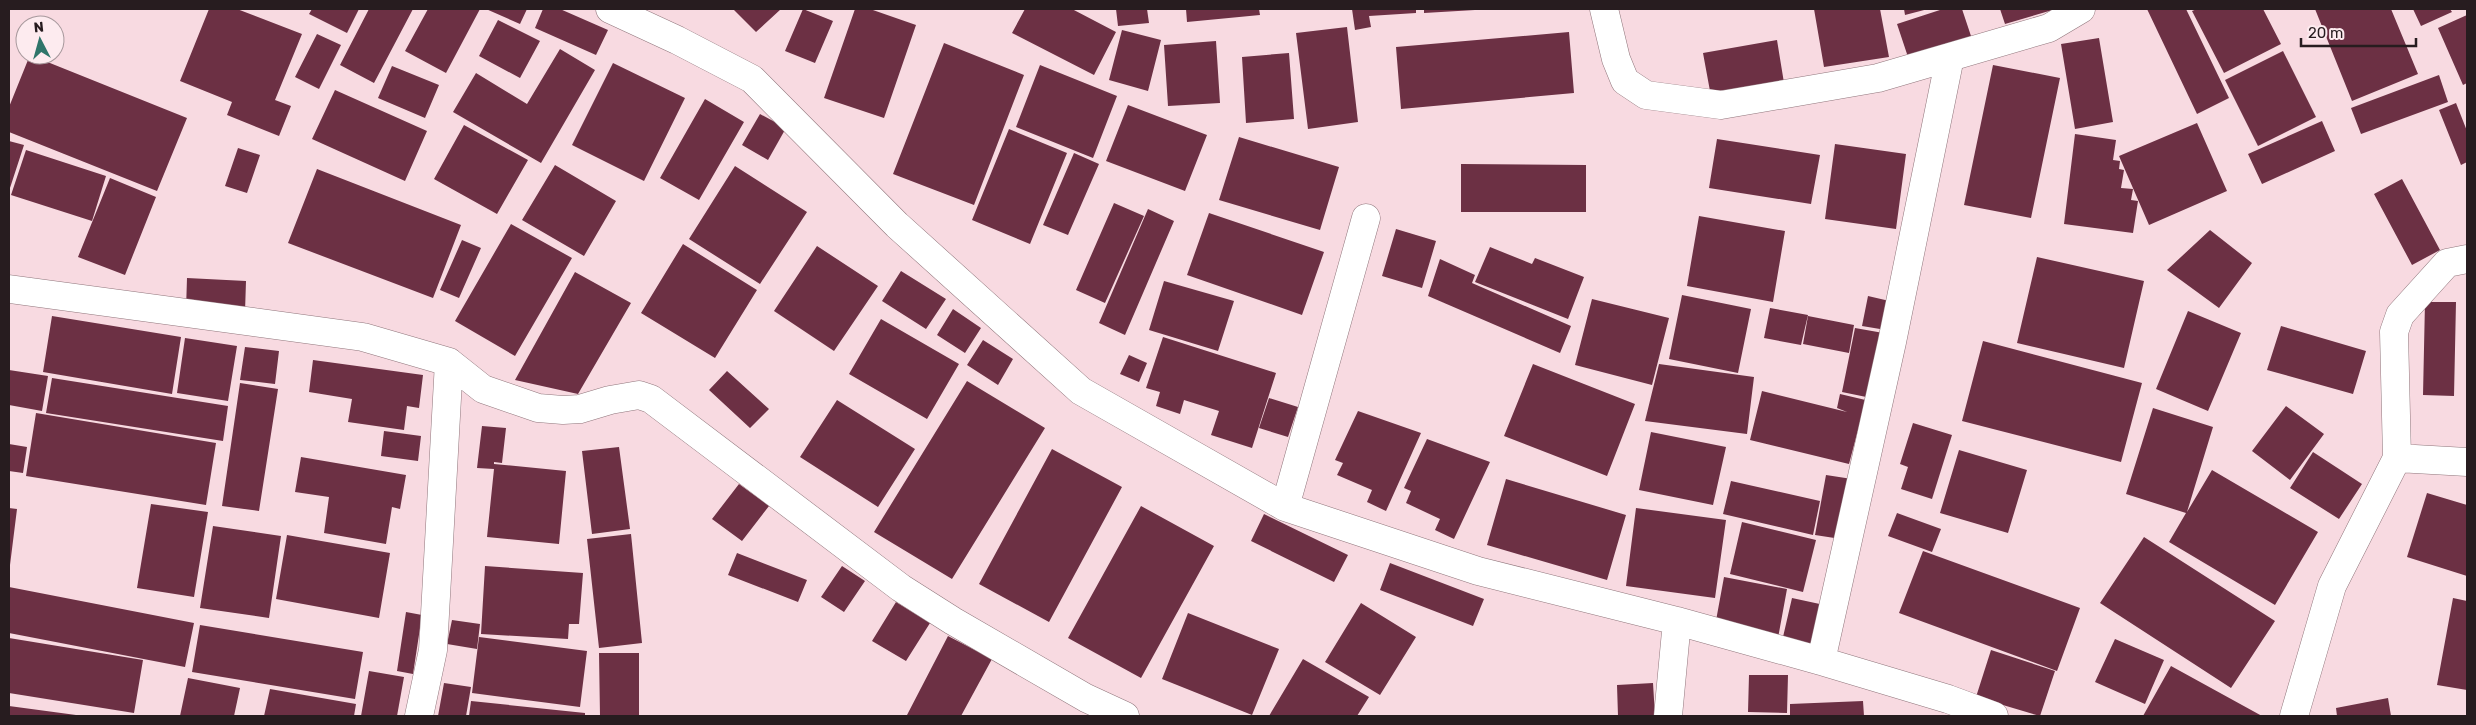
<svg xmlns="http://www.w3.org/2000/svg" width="2476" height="725" font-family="Rubik,sans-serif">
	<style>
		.building { fill: #6c3044 }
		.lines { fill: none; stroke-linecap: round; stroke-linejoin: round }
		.minor-casing { stroke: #90767c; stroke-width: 29 }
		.minor { stroke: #fff; stroke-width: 28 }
	</style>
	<rect width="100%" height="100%" fill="#f8dae1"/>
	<!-- building -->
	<path class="building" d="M 209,9 L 237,9 L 302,34 L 275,100 L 291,106 L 279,136 L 227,115 L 232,102 L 180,81 Z
		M 312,9 L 359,9 L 347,33 L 309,14 Z
		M 369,9 L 413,9 L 374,83 L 340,65 Z
		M 428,9 L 480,9 L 446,73 L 405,51 Z
		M 486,9 L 527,9 L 520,24 Z
		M 543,9 L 560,9 L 608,30 L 596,55 L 535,28 Z
		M 733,9 L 781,9 L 756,32 Z
		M 803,9 L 833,21 L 815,63 L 785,51 Z
		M 855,9 L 870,9 L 916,25 L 884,118 L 824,98 Z
		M 1025,9 L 1072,9 L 1116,32 L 1094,75 L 1012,33 Z
		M 1116,9 L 1147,9 L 1149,23 L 1118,26 Z
		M 1186,9 L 1259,9 L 1260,15 L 1187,22 Z
		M 1352,9 L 1416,9 L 1416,13 L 1369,16 L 1371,27 L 1355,30 Z
		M 1424,9 L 1475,9 L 1475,10 L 1424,13 Z
		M 1814,9 L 1880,9 L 1889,57 L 1824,67 Z
		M 1904,9 L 1928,9 L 1905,15 Z
		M 1943,9 L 1962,9 L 1973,42 L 1910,63 L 1897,24 Z
		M 2000,9 L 2056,9 L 2005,24 Z
		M 2147,9 L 2186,9 L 2229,98 L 2197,114 Z
		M 2197,9 L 2263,9 L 2281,44 L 2224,73 L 2192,11 Z
		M 2315,9 L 2391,9 L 2418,74 L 2352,101 Z
		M 2413,9 L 2450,9 L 2452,12 L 2421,26 Z
		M 2467,15 L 2467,83 L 2463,85 L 2438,28 Z
		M 498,20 L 540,41 L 520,78 L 479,56 Z
		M 1347,27 L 1358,122 L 1308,129 L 1296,33 Z
		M 1122,30 L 1161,40 L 1148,91 L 1109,80 Z
		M 1569,32 L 1574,93 L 1401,109 L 1396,47 Z
		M 317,34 L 341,45 L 319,89 L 295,77 Z
		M 2099,38 L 2113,122 L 2075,129 L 2061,44 Z
		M 1777,40 L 1785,89 L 1712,102 L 1703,53 Z
		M 1216,41 L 1220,103 L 1168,106 L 1164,45 Z
		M 944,43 L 1024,75 L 974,205 L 893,174 Z
		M 560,49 L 595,70 L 541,163 L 453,112 L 476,73 L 527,104 Z
		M 2283,51 L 2316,117 L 2258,146 L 2225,80 Z
		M 1289,53 L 1294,119 L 1246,123 L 1242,57 Z
		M 30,55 L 187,118 L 157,191 L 9,132 L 9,107 Z
		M 613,63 L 685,98 L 644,181 L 572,145 Z
		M 1040,65 L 1117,96 L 1093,158 L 1016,127 Z
		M 1993,65 L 2060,78 L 2031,218 L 1964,205 Z
		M 392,66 L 439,85 L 425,118 L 378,98 Z
		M 2439,75 L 2448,102 L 2361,134 L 2351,108 Z
		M 335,90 L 427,131 L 405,181 L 312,139 Z
		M 705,99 L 744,122 L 699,200 L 660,178 Z
		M 2456,103 L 2467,131 L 2467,162 L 2461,165 L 2439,110 Z
		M 1128,105 L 1207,135 L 1185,191 L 1106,161 Z
		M 760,114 L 786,128 L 768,160 L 742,145 Z
		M 2322,121 L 2335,151 L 2262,184 L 2248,154 Z
		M 2197,123 L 2227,191 L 2149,225 L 2119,156 Z
		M 464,125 L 528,160 L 497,214 L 434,179 Z
		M 1009,129 L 1067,153 L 1030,244 L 972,220 Z
		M 2075,134 L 2116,140 L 2113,160 L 2120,161 L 2119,169 L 2124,170 L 2121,188 L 2133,189 L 2131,200 L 2138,201 L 2133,233 L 2064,224 Z
		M 1239,137 L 1339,167 L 1320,230 L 1219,200 Z
		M 1717,139 L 1820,155 L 1811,204 L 1709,188 Z
		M 9,141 L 24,145 L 9,191 Z
		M 1835,144 L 1906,154 L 1896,229 L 1825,219 Z
		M 238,148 L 260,155 L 247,193 L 225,186 Z
		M 26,150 L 106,176 L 92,221 L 11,195 Z
		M 1074,153 L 1099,164 L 1068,235 L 1043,225 Z
		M 1461,164 L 1586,165 L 1586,212 L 1461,212 Z
		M 555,165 L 616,201 L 584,256 L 522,220 Z
		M 735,166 L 807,212 L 760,284 L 689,239 Z
		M 317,169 L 461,225 L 433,298 L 288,243 Z
		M 110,178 L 156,197 L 125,275 L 78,257 Z
		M 2402,179 L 2440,250 L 2412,265 L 2374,194 Z
		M 1114,203 L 1144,216 L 1105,303 L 1076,290 Z
		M 1148,209 L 1174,221 L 1125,335 L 1099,323 Z
		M 1209,213 L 1324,252 L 1302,315 L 1187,275 Z
		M 1699,216 L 1785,231 L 1773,302 L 1687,286 Z
		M 511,224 L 572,258 L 515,356 L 455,321 Z
		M 1396,229 L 1436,241 L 1422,288 L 1382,276 Z
		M 2210,230 L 2252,263 L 2219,308 L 2167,270 Z
		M 462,240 L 481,248 L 459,298 L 440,290 Z
		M 683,244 L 757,290 L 715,358 L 641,313 Z
		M 817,246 L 878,286 L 834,351 L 774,311 Z
		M 1490,247 L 1532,264 L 1535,258 L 1584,277 L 1568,319 L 1475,282 Z
		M 2037,257 L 2144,281 L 2124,368 L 2017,343 Z
		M 1440,259 L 1475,275 L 1472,283 L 1571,326 L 1560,353 L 1428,296 Z
		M 901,271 L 946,299 L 926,329 L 882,301 Z
		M 575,272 L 631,303 L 578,394 L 515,380 Z
		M 187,278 L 246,281 L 245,312 L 186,310 Z
		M 1164,281 L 1234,301 L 1218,351 L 1149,330 Z
		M 1682,295 L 1751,309 L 1738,373 L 1669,359 Z
		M 1868,296 L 1898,303 L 1892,331 L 1862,326 Z
		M 1592,299 L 1669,318 L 1652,385 L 1575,365 Z
		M 2425,302 L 2456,302 L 2454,396 L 2423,395 Z
		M 1770,308 L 1808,315 L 1801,345 L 1764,338 Z
		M 953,309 L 981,328 L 965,353 L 937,335 Z
		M 2188,311 L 2241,333 L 2208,411 L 2156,389 Z
		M 52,316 L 181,337 L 172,394 L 43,372 Z
		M 1808,316 L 1854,325 L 1849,353 L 1803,344 Z
		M 881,319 L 959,364 L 927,419 L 849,374 Z
		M 2281,326 L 2366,351 L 2353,394 L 2267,370 Z
		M 1855,328 L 1889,334 L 1876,399 L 1842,392 Z
		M 1163,337 L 1276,373 L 1252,448 L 1211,435 L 1219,411 L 1184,400 L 1180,414 L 1156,406 L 1160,392 L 1146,388 Z
		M 185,338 L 237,346 L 228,401 L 177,393 Z
		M 983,340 L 1013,359 L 998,385 L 967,365 Z
		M 1983,341 L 2142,383 L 2121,462 L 1962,421 Z
		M 245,347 L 279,351 L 275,384 L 240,380 Z
		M 1129,355 L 1147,363 L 1139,382 L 1120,374 Z
		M 313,360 L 423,375 L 419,408 L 407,406 L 404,430 L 348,422 L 352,399 L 309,392 Z
		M 1533,364 L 1635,404 L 1607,476 L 1504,436 Z
		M 1659,364 L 1754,377 L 1747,434 L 1645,421 Z
		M 9,370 L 48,376 L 42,411 L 9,405 Z
		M 727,371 L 769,409 L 750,428 L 709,390 Z
		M 52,378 L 228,406 L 223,441 L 46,413 Z
		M 967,381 L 1045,428 L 952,579 L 874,532 Z
		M 240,383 L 278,389 L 259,511 L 222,506 Z
		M 1762,391 L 1847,412 L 1837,408 L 1840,394 L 1874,402 L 1862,415 L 1849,464 L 1750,440 Z
		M 1269,398 L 1298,407 L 1288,437 L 1259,428 Z
		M 837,400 L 915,449 L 878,507 L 800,457 Z
		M 2286,406 L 2324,434 L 2290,480 L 2252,451 Z
		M 2153,408 L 2213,427 L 2187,512 L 2212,470 L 2318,532 L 2275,605 L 2169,542 L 2186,513 L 2126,494 Z
		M 1358,411 L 1421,433 L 1386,511 L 1367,502 L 1372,490 L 1337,475 L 1343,463 L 1335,460 Z
		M 36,413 L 216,443 L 206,505 L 26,476 Z
		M 1913,423 L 1952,435 L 1932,499 L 1901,489 L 1908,467 L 1900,464 Z
		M 482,426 L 506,428 L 502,463 L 494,462 L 494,464 L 566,471 L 559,544 L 487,537 L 494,469 L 477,468 Z
		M 384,431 L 421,436 L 418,461 L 381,456 Z
		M 1651,432 L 1726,447 L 1713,505 L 1639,490 Z
		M 1427,439 L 1490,462 L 1454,539 L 1435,530 L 1440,519 L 1406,503 L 1411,491 L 1404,488 Z
		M 9,444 L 27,447 L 23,473 L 9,471 Z
		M 619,447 L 630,529 L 592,534 L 582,451 Z
		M 1052,449 L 1122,487 L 1049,622 L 979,584 Z
		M 1959,450 L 2027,470 L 2008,533 L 1940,513 Z
		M 2313,452 L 2362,484 L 2339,519 L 2290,488 Z
		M 301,457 L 406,475 L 400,509 L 392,507 L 386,544 L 324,533 L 329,497 L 295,492 Z
		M 1826,475 L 1852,479 L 1841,539 L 1815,535 Z
		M 1506,479 L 1626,515 L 1607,580 L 1487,545 Z
		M 1731,481 L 1820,501 L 1813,535 L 1723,514 Z
		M 739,484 L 769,506 L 742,541 L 712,519 Z
		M 2427,493 L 2467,505 L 2467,576 L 2407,557 Z
		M 151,504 L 208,512 L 194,597 L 137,588 Z
		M 1141,506 L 1214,546 L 1141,678 L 1068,638 Z
		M 9,508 L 17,509 L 10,565 L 9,565 Z
		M 1636,508 L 1726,520 L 1715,598 L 1626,586 Z
		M 1897,513 L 1941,529 L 1932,552 L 1888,536 Z
		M 1264,514 L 1348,555 L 1334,582 L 1251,541 Z
		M 1742,522 L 1816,540 L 1803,592 L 1730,574 Z
		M 213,526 L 281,536 L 269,618 L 200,608 Z
		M 631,534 L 642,643 L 599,648 L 587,539 Z
		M 287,535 L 390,553 L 379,618 L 276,599 Z
		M 2144,537 L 2275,621 L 2231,688 L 2100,603 Z
		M 1923,551 L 2080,608 L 2057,671 L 1899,613 Z
		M 737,553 L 807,580 L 798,602 L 728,575 Z
		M 1390,563 L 1484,599 L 1473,626 L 1380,590 Z
		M 485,566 L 583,573 L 579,624 L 569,624 L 568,639 L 481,634 Z
		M 842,566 L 865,581 L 844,612 L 821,597 Z
		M 1724,577 L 1787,589 L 1778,638 L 1715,626 Z
		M 9,587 L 194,623 L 185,667 L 9,633 Z
		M 1792,598 L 1829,606 L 1819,646 L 1783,637 Z
		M 2453,598 L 2467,601 L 2467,690 L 2437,685 Z
		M 896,602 L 930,623 L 906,661 L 872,641 Z
		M 1361,603 L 1416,637 L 1380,695 L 1325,662 Z
		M 406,612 L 422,615 L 413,674 L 397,671 Z
		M 1188,613 L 1279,649 L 1252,715 L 1162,679 Z
		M 452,620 L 480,624 L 477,649 L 447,644 Z
		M 200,625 L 363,652 L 355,699 L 192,672 Z
		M 948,636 L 992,659 L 961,716 L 910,716 L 907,715 Z
		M 479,637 L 587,651 L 580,707 L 472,693 Z
		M 9,638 L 143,660 L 134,713 L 9,693 Z
		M 2115,639 L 2164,660 L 2145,704 L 2095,682 Z
		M 1991,650 L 2055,671 L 2040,716 L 1976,697 Z
		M 599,653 L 639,653 L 639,716 L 600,716 Z
		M 1303,659 L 1369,697 L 1357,716 L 1269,716 Z
		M 2171,666 L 2262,716 L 2143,716 Z
		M 369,671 L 404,677 L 397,716 L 361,716 Z
		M 1749,675 L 1788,675 L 1787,713 L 1748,712 Z
		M 188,678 L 240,688 L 234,716 L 180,716 Z
		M 444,683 L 471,687 L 466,716 L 438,716 Z
		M 1653,683 L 1655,716 L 1618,716 L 1617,685 Z
		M 270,689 L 356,704 L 354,716 L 264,716 Z
		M 2388,698 L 2391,716 L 2337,716 L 2336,708 Z
		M 471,701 L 585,713 L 585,716 L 469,716 Z
		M 1863,701 L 1864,716 L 1790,716 L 1790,704 Z
		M 9,706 L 76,715 L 76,716 L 9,716 Z"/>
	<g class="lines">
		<defs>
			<path id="minor" d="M 610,9 L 677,40 L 752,79 L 897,225 L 1081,391 L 1285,507 L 1478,571 L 1677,621 L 1821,661 L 1948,699 L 1994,716
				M 1604,9 L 1616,59 L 1625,81 L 1646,95 L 1721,105 L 1878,78 L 2049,28 L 2081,9
				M 9,289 L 363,337 L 449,362 L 483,389 L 538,408 L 563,410 L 580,409 L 610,400 L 639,395 L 651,399 L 901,588 L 953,621 L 1086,698 L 1125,716
				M 2397,458 L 2467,462
				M 1285,507 L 1366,218
				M 1821,661 L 1892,342 L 1950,57
				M 419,716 L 433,650 L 449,362
				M 1668,716 L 1677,621
				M 2294,716 L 2332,586 L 2397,458 L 2394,332 L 2400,315 L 2447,263 L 2467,259"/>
		</defs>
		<!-- minor casing -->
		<use href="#minor" class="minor-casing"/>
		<!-- minor -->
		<use href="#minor" class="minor"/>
	</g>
	<!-- border -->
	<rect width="2476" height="725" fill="none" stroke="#271c1f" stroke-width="20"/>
	<!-- north arrow -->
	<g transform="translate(40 40) rotate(354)"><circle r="24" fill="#fdebef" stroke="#a7989c"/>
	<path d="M0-4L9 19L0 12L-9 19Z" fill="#2f756a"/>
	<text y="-8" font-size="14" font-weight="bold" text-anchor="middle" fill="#271c1f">N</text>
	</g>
	<!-- scale -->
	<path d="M2301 38v8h115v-8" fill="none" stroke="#271c1f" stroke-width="2.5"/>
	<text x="2308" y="38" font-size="15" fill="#271c1f" stroke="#fdebef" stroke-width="4" paint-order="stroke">20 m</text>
</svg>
